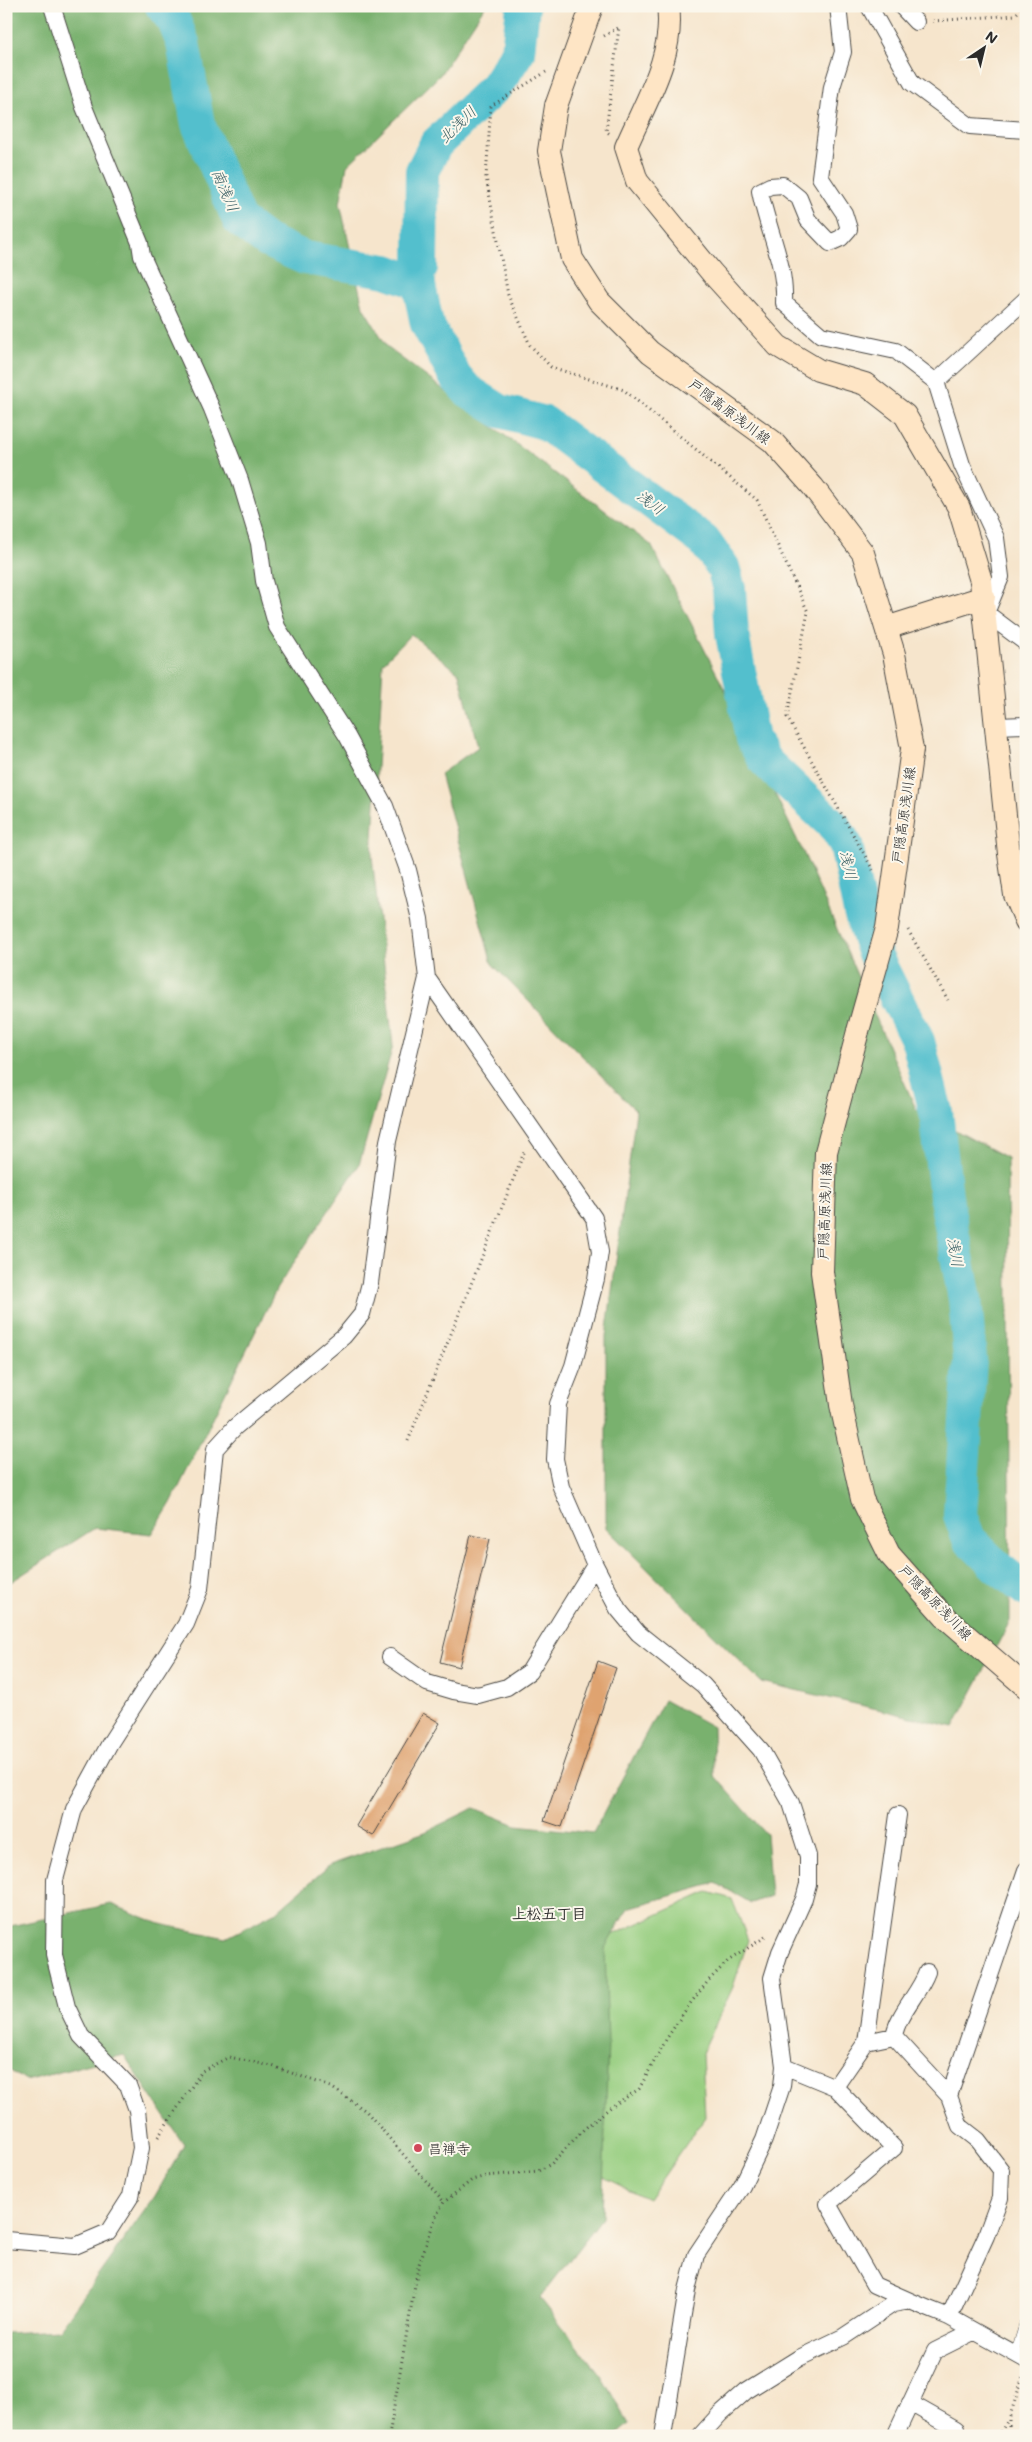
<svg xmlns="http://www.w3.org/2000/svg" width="1032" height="2442" font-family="Mali,'Klee One',sans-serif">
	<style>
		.green { fill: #97ce80; stroke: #617c56 }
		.forest { fill: #79b16e; stroke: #526e4c }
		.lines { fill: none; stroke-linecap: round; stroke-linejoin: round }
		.river { stroke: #53bfcd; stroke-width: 34 }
		.building { fill: #dfa370 }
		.service-casing { stroke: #494743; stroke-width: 9 }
		.minor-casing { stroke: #494743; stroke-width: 18 }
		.secondary-casing { stroke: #494743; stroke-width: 24 }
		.path { stroke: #494743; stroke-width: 3; stroke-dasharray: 1 4; stroke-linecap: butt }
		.service { stroke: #fff; stroke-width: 8 }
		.minor { stroke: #fff; stroke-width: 16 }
		.secondary { stroke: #fee5c5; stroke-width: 22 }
		.secondary-bridge-casing { stroke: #494743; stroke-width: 24; stroke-linecap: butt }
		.secondary-bridge { stroke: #fee5c5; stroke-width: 22 }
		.poi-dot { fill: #d1495b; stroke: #fbf7ec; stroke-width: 2 }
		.labels { text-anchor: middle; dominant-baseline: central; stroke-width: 4; stroke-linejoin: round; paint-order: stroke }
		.street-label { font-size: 14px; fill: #2b2b2b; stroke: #fbf7ec }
		.poi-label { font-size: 14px; fill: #2b2b2b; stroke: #fbf7ec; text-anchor: start }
		.water-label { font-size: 15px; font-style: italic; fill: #395f64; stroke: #fbf7ec }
		.neighbourhood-label { font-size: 15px; font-weight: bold; fill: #2b2b2b; stroke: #fbf7ec }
	</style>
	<rect width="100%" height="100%" fill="#fbf7ec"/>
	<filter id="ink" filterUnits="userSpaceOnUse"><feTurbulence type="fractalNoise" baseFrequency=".02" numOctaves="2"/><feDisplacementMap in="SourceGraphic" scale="10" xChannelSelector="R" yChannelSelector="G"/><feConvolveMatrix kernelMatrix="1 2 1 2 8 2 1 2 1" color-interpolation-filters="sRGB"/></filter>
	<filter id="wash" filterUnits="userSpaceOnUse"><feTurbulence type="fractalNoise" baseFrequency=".0096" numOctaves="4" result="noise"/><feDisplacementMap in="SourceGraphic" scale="20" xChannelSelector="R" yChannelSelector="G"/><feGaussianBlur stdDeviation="1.12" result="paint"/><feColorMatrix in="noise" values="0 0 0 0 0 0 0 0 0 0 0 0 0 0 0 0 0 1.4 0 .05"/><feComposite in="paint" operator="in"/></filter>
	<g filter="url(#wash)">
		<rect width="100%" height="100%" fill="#f6e5cc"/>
		<!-- green -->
		<path class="green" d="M 708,1892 L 732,1899 L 748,1940 L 733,1987 L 702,2053 L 705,2117 L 648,2199 L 607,2179 L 585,2160 L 601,1940 Z"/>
		<!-- forest -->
		<path class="forest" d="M 6,6 L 485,6 L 440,75 L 347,166 L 340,203 L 363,307 L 388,348 L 651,545 L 717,674 L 804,854 L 916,1109 L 1007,1158 L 1010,1621 L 954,1727 L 761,1682 L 606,1528 L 606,1336 L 636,1111 L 492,964 L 440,774 L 478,747 L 459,673 L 411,634 L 383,663 L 372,856 L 393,1046 L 359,1165 L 277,1288 L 171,1503 L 152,1534 L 95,1528 L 6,1585 Z
			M 664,1700 L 713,1727 L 714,1775 L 766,1834 L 771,1896 L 751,1903 L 716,1883 L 628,1908 L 605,1948 L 608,2041 L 602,2218 L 540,2298 L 601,2376 L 629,2424 L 615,2436 L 6,2436 L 6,2333 L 59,2330 L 155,2196 L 184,2145 L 124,2055 L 26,2081 L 6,2068 L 6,1927 L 111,1904 L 160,1924 L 226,1938 L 276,1912 L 330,1865 L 425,1832 L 474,1808 L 516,1825 L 593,1833 Z"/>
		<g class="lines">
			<!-- river -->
			<path class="river" d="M 162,6 L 174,21 L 183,43 L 198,124 L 239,220 L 267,241 L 305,258 L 386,271 L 419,283
				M 523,6 L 518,52 L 496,86 L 436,144 L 422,171 L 421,267 L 417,276 L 427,324 L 455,376 L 467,390 L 500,411 L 545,423 L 704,541 L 723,567 L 729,589 L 732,634 L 752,739 L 766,762 L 835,827 L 846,845 L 860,912 L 873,951 L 918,1041 L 936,1112 L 947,1204 L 965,1299 L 970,1359 L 960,1515 L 969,1539 L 996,1566 L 1026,1590"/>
		</g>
		<g id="blocks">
			<!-- building -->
			<path class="building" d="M 471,1535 L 490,1539 L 459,1667 L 440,1662 Z
				M 598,1661 L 616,1668 L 562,1827 L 544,1821 Z
				M 423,1713 L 440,1723 L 373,1836 L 356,1826 Z"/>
		</g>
	</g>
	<g filter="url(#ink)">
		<use href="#blocks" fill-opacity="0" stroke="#494743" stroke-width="1"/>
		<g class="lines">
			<defs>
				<path id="service" d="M 1014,2355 L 1026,2317"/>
				<path id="minor" d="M 52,6 L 84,107 L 140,243 L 142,256 L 212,409 L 240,480 L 259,543 L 264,581 L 277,627 L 347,736 L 385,806 L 408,870 L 420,919 L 427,978 L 594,1218 L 600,1252 L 596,1279 L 573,1366 L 558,1404 L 555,1459 L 561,1487 L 595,1565 L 618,1609 L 638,1633 L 703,1685 L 761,1750 L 791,1803 L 808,1856 L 808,1884 L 804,1899 L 780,1952 L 772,1978 L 784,2066 L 782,2086 L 764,2140 L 742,2186 L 696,2255 L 687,2290 L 663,2436
					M 838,6 L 843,52 L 832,87 L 820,177 L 844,213 L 849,229 L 841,238 L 830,243 L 808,220 L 799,198 L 783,185 L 770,186 L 760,191 C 767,229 786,264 784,303 L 821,335 L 896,351 L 936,382 L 962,465 L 996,538 L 1001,577 L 986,613 L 1026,643
					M 869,6 L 912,83 L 970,126 L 1026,130
					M 901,6 L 916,22
					M 936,382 L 1026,299
					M 997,726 L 1026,725
					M 390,1657 L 427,1683 L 454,1691 L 478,1695 L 507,1687 L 529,1672 L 595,1565
					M 894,2036 C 898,2013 919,1994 927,1972
					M 866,2042 L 894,2036 L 949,2096 L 960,2126 L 978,2140 L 1001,2170 L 1000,2198 L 986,2236 L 949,2317
					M 784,2066 L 835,2087 L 866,2042 L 898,1815
					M 835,2087 L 894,2148 L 828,2204 L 874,2285 L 910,2301
					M 949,2096 L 1026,1870
					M 6,2240 L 75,2246 L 108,2232 L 131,2196 L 141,2148 L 137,2110 L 128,2085 L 81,2036 L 67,2007 L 54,1955 L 55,1880 L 74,1809 L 110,1743 L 186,1624 L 200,1589 L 215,1449 L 235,1427 L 344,1336 L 362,1314 L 370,1283 L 388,1141 L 427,978
					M 910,2403 L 956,2429
					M 700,2436 L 720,2414 L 746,2391 L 799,2358 L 843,2337 L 893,2304 L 910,2301 L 929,2309 L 949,2317 L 1026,2360
					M 895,2436 L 935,2351 L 973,2332"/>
				<path id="secondary" d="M 668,6 C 675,56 645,102 626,147 L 637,181 L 712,273 L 778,346 L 818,370 L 865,384 L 905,415 L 959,508 L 981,581 L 1009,854 L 1015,895 L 1026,921
					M 556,106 L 549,151 L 572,259 L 599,301 L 650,352 L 772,441 L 813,487 L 863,553 L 894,654 L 912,749
					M 886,628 L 984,597
					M 858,1031 L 826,1152 L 822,1272 L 841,1405 L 862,1499 L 889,1554 L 945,1617 L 1026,1687"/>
			</defs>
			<!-- service casing -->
			<use href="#service" class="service-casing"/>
			<!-- minor casing -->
			<use href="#minor" class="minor-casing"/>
			<!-- secondary casing -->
			<use href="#secondary" class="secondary-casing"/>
			<!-- path -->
			<path class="path" d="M 933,21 L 1015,15 L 1024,6
				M 604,36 L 619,27 L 606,131 L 610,134
				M 546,72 L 491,106 L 486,177 L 508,295 L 530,345 L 551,367 L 624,390 L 757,500 L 808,612 L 787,717 L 873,870
				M 908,930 L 948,1000
				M 408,1441 L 525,1150
				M 158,2137 L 202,2071 L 229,2057 L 272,2066 L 331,2087 L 366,2111 L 444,2202
				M 389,2436 L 418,2267 L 436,2216 L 444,2202 L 472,2180 L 486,2176 L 538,2171 L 551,2164 L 584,2129 L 611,2107 L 639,2089 L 667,2038 L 689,2005 L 709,1980 L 728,1961 L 768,1935
				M 998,2436 L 1008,2420
				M 1009,2436 L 1009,2419 L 1023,2376"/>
			<!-- service -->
			<use href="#service" class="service"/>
			<!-- minor -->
			<use href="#minor" class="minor"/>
			<!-- secondary -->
			<use href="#secondary" class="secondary"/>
			<defs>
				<path id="secondary-bridge" d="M 556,106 L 592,6
					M 858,1031 L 887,928 L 912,749"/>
			</defs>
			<!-- secondary-bridge casing -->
			<use href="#secondary-bridge" class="secondary-bridge-casing"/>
			<!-- secondary-bridge -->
			<use href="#secondary-bridge" class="secondary-bridge"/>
		</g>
	</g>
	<!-- markers -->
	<circle class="poi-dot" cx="418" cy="2148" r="5"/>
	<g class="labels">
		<!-- street labels -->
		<g class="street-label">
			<text transform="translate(730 411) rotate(37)">戸隠高原浅川線</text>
			<text transform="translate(903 815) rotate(-82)">戸隠高原浅川線</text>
			<text transform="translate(824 1211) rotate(-88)">戸隠高原浅川線</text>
			<text transform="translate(936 1602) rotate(46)">戸隠高原浅川線</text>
		</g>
		<!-- poi labels -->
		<g class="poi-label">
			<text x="428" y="2148">昌禅寺</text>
		</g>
		<!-- water labels -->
		<g class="water-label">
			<text transform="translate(457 124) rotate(-44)">北浅川</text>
			<text transform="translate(226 190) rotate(67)">南浅川</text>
			<text transform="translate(651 502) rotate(37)">浅川</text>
			<text transform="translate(849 865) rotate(77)">浅川</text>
			<text transform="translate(956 1252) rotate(79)">浅川</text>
		</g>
		<!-- neighbourhood labels -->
		<g class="neighbourhood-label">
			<text x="549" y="1913">上松五丁目</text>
		</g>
	</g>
	<!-- margin -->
	<rect width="1032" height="2442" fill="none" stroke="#fbf7ec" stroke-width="25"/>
	<!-- north arrow -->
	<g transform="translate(984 48) rotate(35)" stroke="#fbf7ec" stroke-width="4" paint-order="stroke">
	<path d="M0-4L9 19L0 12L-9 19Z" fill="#2b2b2b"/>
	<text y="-8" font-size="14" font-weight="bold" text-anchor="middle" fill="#2b2b2b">N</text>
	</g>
</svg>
